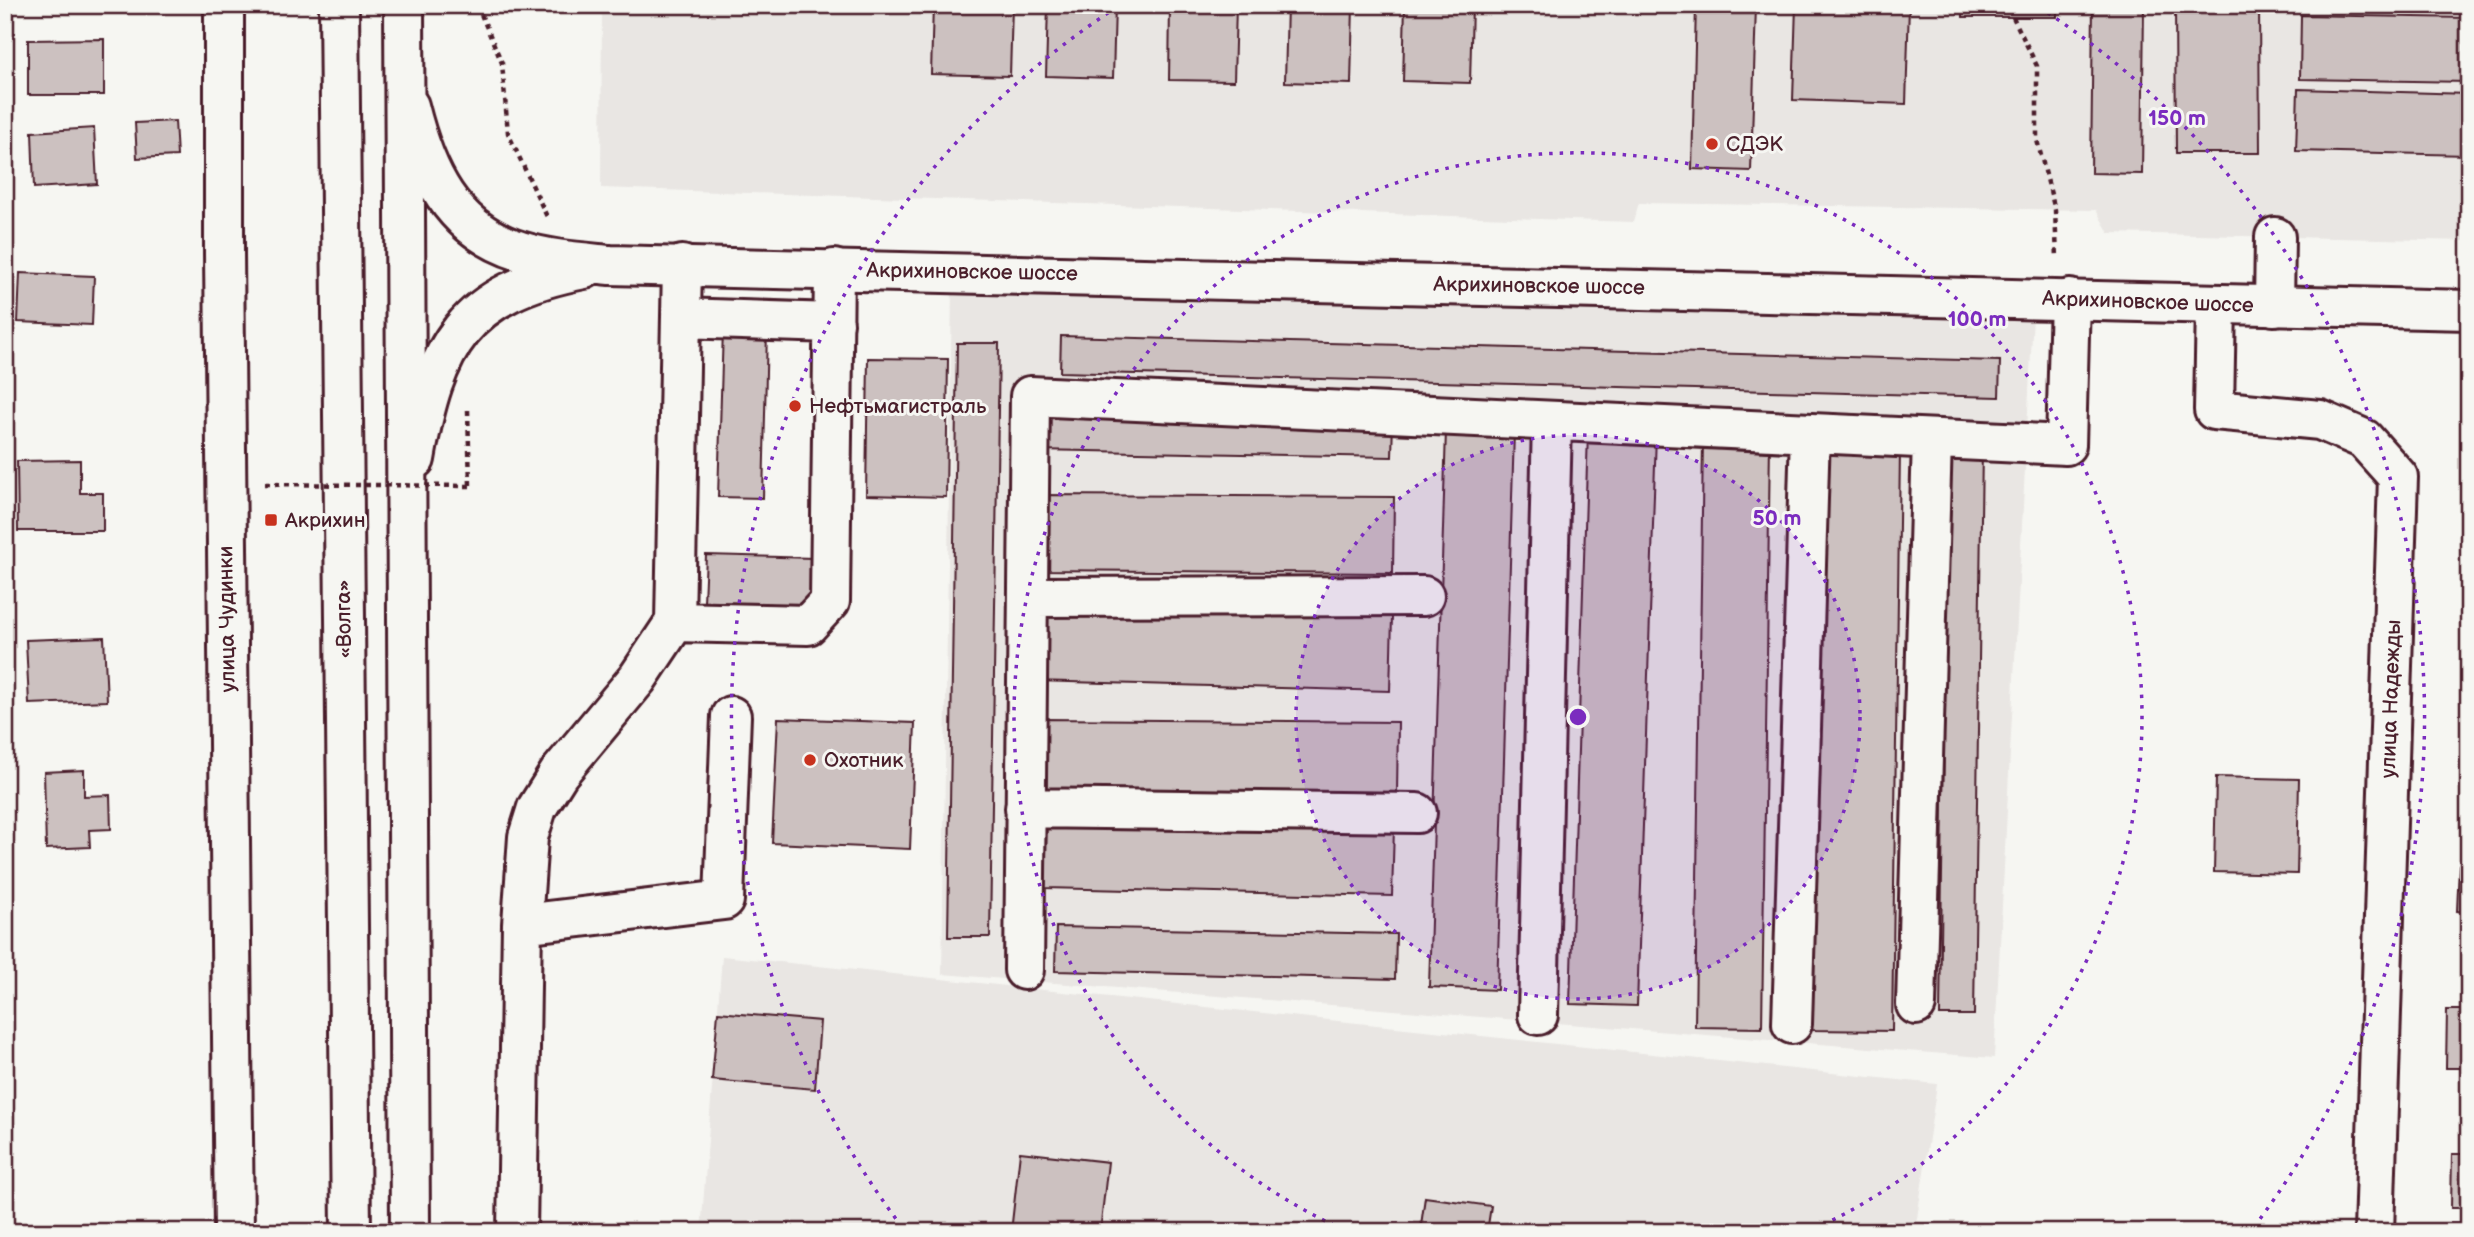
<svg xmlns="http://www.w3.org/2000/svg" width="2474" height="1237" font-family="'Balsamiq Sans',sans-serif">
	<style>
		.built { fill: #e9e6e3 }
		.building { fill: #ccc1c0; stroke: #4a1f2b; stroke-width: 2 }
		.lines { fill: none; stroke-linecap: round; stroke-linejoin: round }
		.minor-casing { stroke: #4a1f2b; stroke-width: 44 }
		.major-casing { stroke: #4a1f2b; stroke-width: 44 }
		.highway-casing { stroke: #4a1f2b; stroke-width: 44 }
		.path { stroke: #4a1f2b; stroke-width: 4.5; stroke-dasharray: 5 5; stroke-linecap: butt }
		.minor { stroke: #f6f6f2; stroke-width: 38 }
		.major { stroke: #f6f6f2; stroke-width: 38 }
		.highway { stroke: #f6f6f2; stroke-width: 38 }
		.path-bridge { stroke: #4a1f2b; stroke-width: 4.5; stroke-dasharray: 5 5; stroke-linecap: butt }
		.ring { fill: none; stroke: #7b2cbf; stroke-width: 3.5; stroke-dasharray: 3.5 7 }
		.poi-dot { fill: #c8321e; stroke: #f6f6f2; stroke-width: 2.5 }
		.labels { text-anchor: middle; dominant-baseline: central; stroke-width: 6; stroke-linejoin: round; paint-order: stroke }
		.poi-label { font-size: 21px; fill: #4a1f2b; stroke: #f6f6f2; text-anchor: start }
		.street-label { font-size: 21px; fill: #4a1f2b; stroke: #f6f6f2 }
		.centre { fill: #7b2cbf; stroke: #f6f6f2; stroke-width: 3.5 }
		.ring-label { font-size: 21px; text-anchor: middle; font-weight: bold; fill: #7b2cbf; stroke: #f6f6f2; stroke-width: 6; stroke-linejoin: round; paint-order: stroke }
	</style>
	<rect width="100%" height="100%" fill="#f6f6f2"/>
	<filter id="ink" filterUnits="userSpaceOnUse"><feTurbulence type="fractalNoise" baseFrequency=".0143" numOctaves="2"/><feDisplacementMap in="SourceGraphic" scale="14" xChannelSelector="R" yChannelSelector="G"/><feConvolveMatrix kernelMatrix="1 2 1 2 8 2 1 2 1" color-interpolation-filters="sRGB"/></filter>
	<g filter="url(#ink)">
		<!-- built -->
		<path class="built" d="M 602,5 L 2469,5 L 2469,241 L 2109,233 L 2096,210 L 1639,203 L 1633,222 L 601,188 Z
			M 952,287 L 2033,316 L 1994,1058 L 942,974 Z
			M 722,956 L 1937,1084 L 1915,1232 L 701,1232 Z"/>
		<!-- building -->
		<path class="building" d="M 933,5 L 1012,5 L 1010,76 L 931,74 Z
			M 1048,5 L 1115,5 L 1113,78 L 1046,76 Z
			M 1170,5 L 1236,5 L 1234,81 L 1169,80 Z
			M 1287,5 L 1353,5 L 1351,84 L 1285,82 Z
			M 1405,5 L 1472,5 L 1470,83 L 1403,81 Z
			M 1696,5 L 1756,5 L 1751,171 L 1692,169 Z
			M 1796,5 L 1909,5 L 1906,104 L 1793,100 Z
			M 1963,5 L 2057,5 L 2057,17 L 1963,17 Z
			M 2093,5 L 2144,5 L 2142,174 L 2091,173 Z
			M 2175,5 L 2259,5 L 2260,153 L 2176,153 Z
			M 2301,15 L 2469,18 L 2469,82 L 2300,79 Z
			M 104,39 L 104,95 L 28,95 L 28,40 Z
			M 2298,89 L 2469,94 L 2469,155 L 2296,151 Z
			M 175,121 L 177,156 L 137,158 L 135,123 Z
			M 94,128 L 97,184 L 34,188 L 32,132 Z
			M 20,273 L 94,276 L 92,325 L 18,322 Z
			M 723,328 L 767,330 L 763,498 L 718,497 Z
			M 1061,336 L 2000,361 L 1999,397 L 1060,372 Z
			M 957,343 L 999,343 L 990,937 L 948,937 Z
			M 868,358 L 948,359 L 946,497 L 866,495 Z
			M 1037,412 L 1393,420 L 1392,457 L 1037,450 Z
			M 1446,430 L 1514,432 L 1497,990 L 1429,987 Z
			M 1588,432 L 1656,434 L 1637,1006 L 1570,1004 Z
			M 1703,439 L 1770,440 L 1762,1028 L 1695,1027 Z
			M 1948,447 L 1982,448 L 1974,1015 L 1940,1015 Z
			M 1818,449 L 1900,450 L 1892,1031 L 1810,1030 Z
			M 80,460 L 80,493 L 103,493 L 103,531 L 18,531 L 17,461 Z
			M 1038,495 L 1394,497 L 1393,573 L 1038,570 Z
			M 706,555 L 813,558 L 812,605 L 704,602 Z
			M 1037,607 L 1392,617 L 1390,691 L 1035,681 Z
			M 104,637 L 107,701 L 29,704 L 26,640 Z
			M 2464,712 L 2469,712 L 2469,763 L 2465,763 Z
			M 778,718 L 915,723 L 910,849 L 772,843 Z
			M 1044,719 L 1398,722 L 1397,793 L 1043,790 Z
			M 84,770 L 84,796 L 110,795 L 111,829 L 89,830 L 90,847 L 46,849 L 44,772 Z
			M 2216,777 L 2299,779 L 2297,874 L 2214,872 Z
			M 1047,819 L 1394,827 L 1392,896 L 1045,888 Z
			M 2459,865 L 2469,865 L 2469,912 L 2457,911 Z
			M 1056,927 L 1396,934 L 1395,979 L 1055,971 Z
			M 2447,1010 L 2469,1010 L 2469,1068 L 2446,1068 Z
			M 718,1012 L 820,1021 L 815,1089 L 712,1080 Z
			M 1020,1152 L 1108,1162 L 1100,1232 L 1011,1232 Z
			M 2452,1154 L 2469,1154 L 2469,1208 L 2451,1208 Z
			M 1425,1197 L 1491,1206 L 1487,1232 L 1420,1232 Z"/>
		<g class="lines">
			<defs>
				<path id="minor" d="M 224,5 L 224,254 L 234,1232
					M 2216,304 L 2214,410 L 2320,420 L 2364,439 L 2398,477 L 2374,1232
					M 2274,306 L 2275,237
					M 681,318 L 834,323
					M 1028,597 L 1424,596
					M 675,622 L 682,265
					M 1025,808 L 1417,813
					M 522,924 L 724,900 L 731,716
					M 1024,970 L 1030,396 L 2066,445 L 2070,299
					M 1916,1005 L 1932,439
					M 1538,1015 L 1552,421
					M 1792,1024 L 1810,433
					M 517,1232 L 522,924 L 528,837 L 537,808 L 559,773 L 637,679 L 675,622 L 808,625 L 830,601 L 834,269"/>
				<path id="major" d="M 409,106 C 425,171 451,230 520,251 C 549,260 580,262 610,265 L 2469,310
					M 415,459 C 435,345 463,292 584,269"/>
				<path id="highway" d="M 339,5 L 351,1232
					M 404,5 L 410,1232"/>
			</defs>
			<!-- minor casing -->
			<use href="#minor" class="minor-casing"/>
			<!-- major casing -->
			<use href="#major" class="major-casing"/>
			<!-- highway casing -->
			<use href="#highway" class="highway-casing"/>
			<!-- path -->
			<path class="path" d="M 477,5 L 502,63 L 508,133 L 548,219
				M 2013,17 L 2037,66 L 2037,140 L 2055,210 L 2057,258
				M 468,410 L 470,486"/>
			<!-- minor -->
			<use href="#minor" class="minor"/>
			<!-- major -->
			<use href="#major" class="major"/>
			<!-- highway -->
			<use href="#highway" class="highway"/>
			<!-- path-bridge -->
			<path class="path-bridge" d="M 265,484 L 470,486"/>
		</g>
	</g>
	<!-- distance rings -->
	<circle cx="1578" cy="717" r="282" fill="#7b2cbf" fill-opacity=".12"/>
	<g class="ring">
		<circle cx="1578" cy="717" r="282"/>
		<path d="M1344 1230A564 564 0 1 1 1812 1230"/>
		<path d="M902 1227A847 847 0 0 1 1117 7M2039 7A847 847 0 0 1 2254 1227"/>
	</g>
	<!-- markers -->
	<g class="poi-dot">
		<circle cx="1712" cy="144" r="7"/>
		<circle cx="795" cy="406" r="7"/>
		<rect x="264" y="513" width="14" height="14" rx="3.5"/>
		<circle cx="810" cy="760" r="7"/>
	</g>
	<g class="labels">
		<!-- poi labels -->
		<g class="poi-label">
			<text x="1726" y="144">СДЭК</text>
			<text x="809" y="406">Нефтьмагистраль</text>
			<text x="285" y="520">Акрихин</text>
			<text x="824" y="760">Охотник</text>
		</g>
		<!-- street labels -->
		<g class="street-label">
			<text transform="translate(972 272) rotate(1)">Акрихиновское шоссе</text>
			<text transform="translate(1539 286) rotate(1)">Акрихиновское шоссе</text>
			<text transform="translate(2148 302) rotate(2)">Акрихиновское шоссе</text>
			<text transform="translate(227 619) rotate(-91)">улица Чудинки</text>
			<text transform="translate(344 619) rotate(-91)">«Волга»</text>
			<text transform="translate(2391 699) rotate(-88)">улица Надежды</text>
		</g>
	</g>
	<circle cx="1578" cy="717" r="10" class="centre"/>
	<g class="ring-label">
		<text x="2177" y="125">150 m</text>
		<text x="1977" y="326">100 m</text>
		<text x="1777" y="525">50 m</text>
	</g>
	<!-- margin -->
	<rect width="2474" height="1237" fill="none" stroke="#f6f6f2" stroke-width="28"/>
	<rect x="14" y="14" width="2446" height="1209" fill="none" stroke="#4a1f2b" stroke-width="2.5" filter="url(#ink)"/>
</svg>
